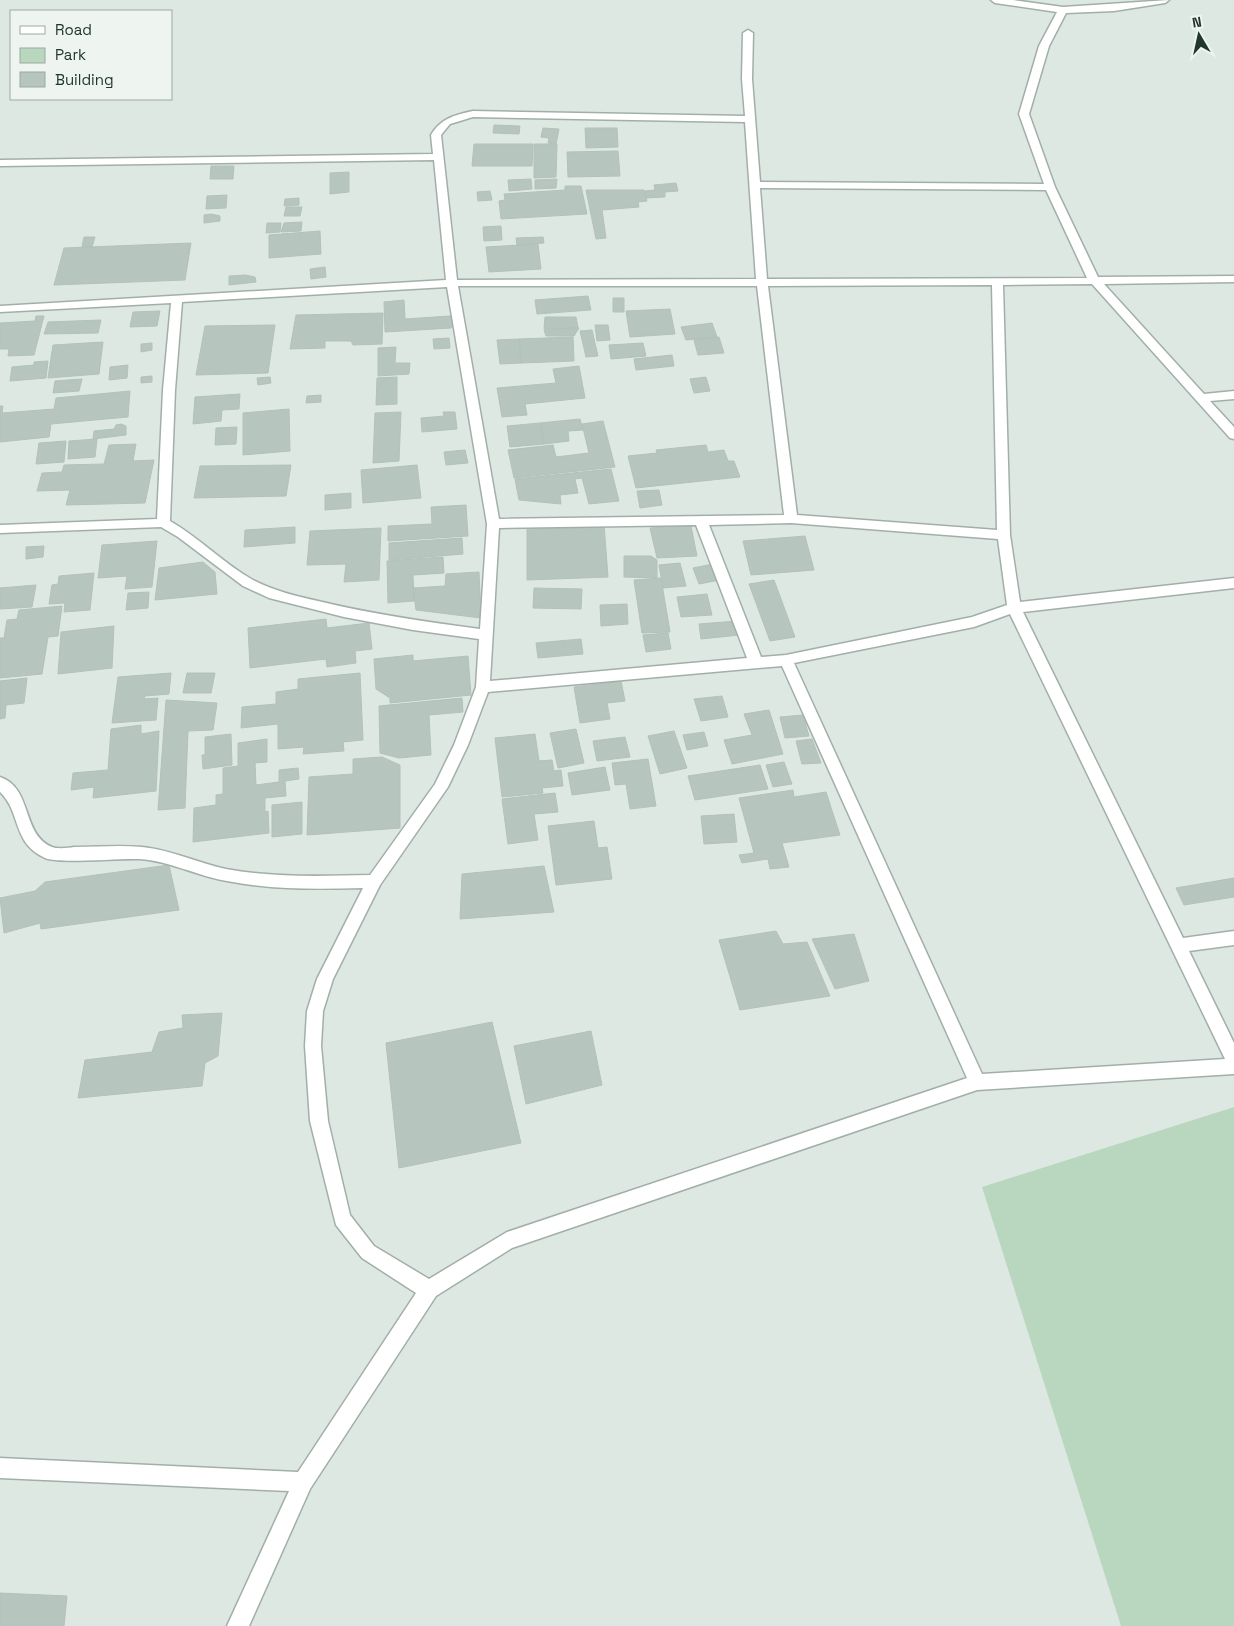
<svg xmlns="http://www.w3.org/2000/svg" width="1234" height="1626" font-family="'Space Grotesk',sans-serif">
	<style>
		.green { fill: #b9d7bf }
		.building { fill: #b7c5bf; stroke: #b2c1b9 }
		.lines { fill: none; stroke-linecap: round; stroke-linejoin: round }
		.minor-casing { stroke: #a2afa9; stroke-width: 3 }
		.minor { fill: #fff; fill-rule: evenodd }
	</style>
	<rect width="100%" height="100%" fill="#dee8e3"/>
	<!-- green -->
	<path class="green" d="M 1234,1107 L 1234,1626 L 1121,1626 L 982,1187 Z"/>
	<!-- building -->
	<path class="building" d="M 494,125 L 520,126 L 519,134 L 493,133 Z
		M 543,128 L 559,129 L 556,144 L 548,143 L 549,138 L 541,137 Z
		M 585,128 L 617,128 L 618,147 L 586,148 Z
		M 474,144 L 533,144 L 532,166 L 472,166 Z
		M 534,144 L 557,144 L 556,177 L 534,178 Z
		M 618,151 L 620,176 L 568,177 L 567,152 Z
		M 211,166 L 234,166 L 233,179 L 210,179 Z
		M 349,172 L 349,192 L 330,194 L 330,173 Z
		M 531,179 L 532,189 L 509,191 L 508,180 Z
		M 557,179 L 556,188 L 535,189 L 535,180 Z
		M 676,183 L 678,191 L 665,192 L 665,197 L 646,198 L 645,191 L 655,190 L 654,185 Z
		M 565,186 L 581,186 L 587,214 L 501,219 L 499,201 L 505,200 L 504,194 L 565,190 Z
		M 586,190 L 644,190 L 647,201 L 638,202 L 639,207 L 602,210 L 606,238 L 596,239 Z
		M 490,191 L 492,200 L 478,201 L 477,192 Z
		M 227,195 L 226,208 L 206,209 L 207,196 Z
		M 299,198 L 299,205 L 284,206 L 285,199 Z
		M 286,207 L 302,207 L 300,216 L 284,216 Z
		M 211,214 L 220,216 L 220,221 L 204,223 L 204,215 Z
		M 302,222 L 301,231 L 281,232 L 284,223 Z
		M 267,223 L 281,223 L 280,232 L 266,233 Z
		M 501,226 L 502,240 L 484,241 L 483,227 Z
		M 320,231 L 321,254 L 269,258 L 269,235 Z
		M 84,237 L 95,237 L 92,247 L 82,247 Z
		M 543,237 L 544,243 L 517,245 L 516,238 Z
		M 191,243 L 185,280 L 54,285 L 64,248 Z
		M 538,244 L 541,269 L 489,272 L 486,247 Z
		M 325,267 L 326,277 L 311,279 L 310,269 Z
		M 245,275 L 255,277 L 256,282 L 229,285 L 229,276 Z
		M 588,296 L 591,310 L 537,314 L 535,300 Z
		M 613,298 L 624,298 L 624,312 L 613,312 Z
		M 404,300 L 405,319 L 450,316 L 454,321 L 451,328 L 385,332 L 384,302 Z
		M 670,309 L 675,334 L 630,337 L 626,311 Z
		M 160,311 L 157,326 L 130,327 L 133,312 Z
		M 383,313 L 382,344 L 353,345 L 351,341 L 325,341 L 325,348 L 290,349 L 296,315 Z
		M 36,316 L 44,316 L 34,355 L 8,356 L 9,349 L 0,349 L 0,323 L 35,321 Z
		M 545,317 L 576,317 L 578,328 L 544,329 Z
		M 101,320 L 98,333 L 44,334 L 48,322 Z
		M 712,323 L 717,337 L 686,340 L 681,327 Z
		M 275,325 L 268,373 L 196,375 L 205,326 Z
		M 595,325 L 608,325 L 610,340 L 597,341 Z
		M 579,328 L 574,336 L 546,336 L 544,330 Z
		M 592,330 L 598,356 L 586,357 L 580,331 Z
		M 573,337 L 574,361 L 521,363 L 519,339 Z
		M 719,337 L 724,353 L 698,355 L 694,340 Z
		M 449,338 L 450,348 L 434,349 L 433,339 Z
		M 519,339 L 521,363 L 500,364 L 497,340 Z
		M 103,342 L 99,374 L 48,378 L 53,345 Z
		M 152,343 L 152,350 L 141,352 L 141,344 Z
		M 643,343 L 646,356 L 611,359 L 609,345 Z
		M 396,347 L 395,363 L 410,363 L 409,374 L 378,376 L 378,348 Z
		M 672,355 L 674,366 L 636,370 L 634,359 Z
		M 48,361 L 46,378 L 10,381 L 12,367 L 34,365 L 34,362 Z
		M 128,365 L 127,378 L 109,380 L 110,367 Z
		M 579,366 L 585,398 L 525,404 L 527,415 L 502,417 L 497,388 L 556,383 L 553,369 Z
		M 152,376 L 152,382 L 141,383 L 141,377 Z
		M 270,377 L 271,383 L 258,385 L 257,378 Z
		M 397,377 L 397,404 L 376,405 L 377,378 Z
		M 706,377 L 710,391 L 694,393 L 690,379 Z
		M 82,379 L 79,391 L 53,393 L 55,381 Z
		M 130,391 L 128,417 L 51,424 L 49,437 L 0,442 L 0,406 L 3,406 L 2,413 L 54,409 L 56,398 Z
		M 240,394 L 239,409 L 222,410 L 221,421 L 193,424 L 195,397 Z
		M 321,395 L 321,402 L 306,403 L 307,396 Z
		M 289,409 L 290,451 L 243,455 L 243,413 Z
		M 401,412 L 399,461 L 373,463 L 375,413 Z
		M 443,412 L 455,412 L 457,429 L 422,432 L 421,418 L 444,416 Z
		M 580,419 L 583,430 L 568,431 L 569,441 L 544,444 L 540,423 Z
		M 603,421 L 615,467 L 514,478 L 508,450 L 553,445 L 556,457 L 589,453 L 582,424 Z
		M 540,423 L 544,444 L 510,447 L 507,426 Z
		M 121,424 L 126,426 L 126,435 L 93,439 L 94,431 L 114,429 L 116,425 Z
		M 237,427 L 236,444 L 215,445 L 216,428 Z
		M 97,439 L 95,457 L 68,459 L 69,441 Z
		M 66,441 L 64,462 L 36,464 L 39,443 Z
		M 136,444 L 133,461 L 154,460 L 145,503 L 66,505 L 70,490 L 37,491 L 42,473 L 62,472 L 64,465 L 104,464 L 109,445 Z
		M 706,445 L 708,452 L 724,450 L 728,461 L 734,461 L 740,477 L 636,488 L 628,456 L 657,453 L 656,450 Z
		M 465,450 L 468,463 L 446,465 L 444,452 Z
		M 291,465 L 286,496 L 194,498 L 200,466 Z
		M 417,465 L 421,498 L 363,503 L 361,470 Z
		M 611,469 L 619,501 L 589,504 L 582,478 L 575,479 L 578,493 L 560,495 L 561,504 L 519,500 L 515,479 Z
		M 659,490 L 662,505 L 640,508 L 637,491 Z
		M 351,493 L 351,508 L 325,510 L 325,495 Z
		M 466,505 L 468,536 L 388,541 L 388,526 L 432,524 L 431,507 Z
		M 604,524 L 608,577 L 527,580 L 527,527 Z
		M 691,526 L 697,556 L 657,558 L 650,528 Z
		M 295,527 L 295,543 L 244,547 L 245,530 Z
		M 381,528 L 379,580 L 344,582 L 346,564 L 307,565 L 310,531 Z
		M 805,536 L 814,570 L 751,575 L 743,541 Z
		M 462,538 L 463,554 L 389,560 L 389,543 Z
		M 157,541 L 152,587 L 125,589 L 127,576 L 98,578 L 102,545 Z
		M 44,546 L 43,557 L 26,559 L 26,547 Z
		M 624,556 L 651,556 L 657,560 L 657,578 L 624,577 Z
		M 443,557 L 444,573 L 413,575 L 414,601 L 388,603 L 387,561 Z
		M 203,562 L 215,572 L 217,594 L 155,600 L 159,568 Z
		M 680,563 L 686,586 L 663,588 L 659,565 Z
		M 713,564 L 720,580 L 699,584 L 693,568 Z
		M 479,572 L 481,618 L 416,610 L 413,588 L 445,586 L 446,574 Z
		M 94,573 L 90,610 L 64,612 L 65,603 L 49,604 L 52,585 L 58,584 L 59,576 Z
		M 661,578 L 670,632 L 642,633 L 634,580 Z
		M 774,580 L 795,637 L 770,641 L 749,584 Z
		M 36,585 L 32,607 L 0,609 L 0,588 Z
		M 534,588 L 582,589 L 581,609 L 533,608 Z
		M 149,592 L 148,608 L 126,610 L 128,593 Z
		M 707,594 L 712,615 L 681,617 L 677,597 Z
		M 627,604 L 628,624 L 601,626 L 600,605 Z
		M 62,606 L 58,636 L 48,637 L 42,674 L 0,678 L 0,638 L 4,638 L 7,620 L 17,619 L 19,610 Z
		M 326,619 L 327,628 L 369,623 L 372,649 L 355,651 L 356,663 L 327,667 L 326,659 L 250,668 L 248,628 Z
		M 737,621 L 740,635 L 701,639 L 699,624 Z
		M 114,626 L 112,668 L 58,674 L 61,632 Z
		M 668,633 L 671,649 L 646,652 L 643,635 Z
		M 581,639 L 583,654 L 538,658 L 536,643 Z
		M 413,655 L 413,661 L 468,656 L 471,695 L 390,703 L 390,698 L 376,689 L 374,659 Z
		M 171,673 L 169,694 L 145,696 L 144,699 L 158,698 L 156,720 L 112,723 L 118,677 Z
		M 187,673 L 215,673 L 211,693 L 183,693 Z
		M 360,673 L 363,740 L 343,742 L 344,751 L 303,754 L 304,747 L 278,749 L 278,724 L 241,728 L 242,707 L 276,704 L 276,692 L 298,689 L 298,679 Z
		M 27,678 L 24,703 L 6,705 L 5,718 L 0,719 L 0,681 Z
		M 621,681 L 625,701 L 607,703 L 610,719 L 580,723 L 574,687 Z
		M 722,696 L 728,717 L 701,721 L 694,699 Z
		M 462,698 L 463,712 L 429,715 L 431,755 L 399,758 L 380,753 L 379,706 Z
		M 166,700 L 217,703 L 213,730 L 188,731 L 185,808 L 158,810 Z
		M 769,710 L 783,754 L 732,764 L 724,740 L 752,735 L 744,714 Z
		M 803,715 L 809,736 L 785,738 L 780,717 Z
		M 141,725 L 141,734 L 159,731 L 156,791 L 93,798 L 94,787 L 71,790 L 73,773 L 108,770 L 111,729 Z
		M 576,729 L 584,763 L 558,768 L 550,733 Z
		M 674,731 L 687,768 L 660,774 L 648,736 Z
		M 704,732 L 708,746 L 687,750 L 683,735 Z
		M 231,734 L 232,765 L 203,769 L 202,755 L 205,755 L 205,737 Z
		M 535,734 L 539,761 L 552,760 L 554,771 L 561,770 L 563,786 L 542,788 L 543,793 L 502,797 L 495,738 Z
		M 625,737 L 630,757 L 597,761 L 593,741 Z
		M 267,739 L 267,762 L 255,763 L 256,785 L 279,782 L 279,770 L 298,768 L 299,779 L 285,781 L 286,796 L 265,798 L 265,812 L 268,811 L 269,833 L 193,842 L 194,808 L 216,805 L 216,795 L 223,794 L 223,768 L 238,766 L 238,743 Z
		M 812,739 L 821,763 L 802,764 L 796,741 Z
		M 382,757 L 400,765 L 400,828 L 307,835 L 309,777 L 353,774 L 353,759 Z
		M 648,759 L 656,806 L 630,809 L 626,784 L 615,785 L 612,763 Z
		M 784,762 L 792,784 L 773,787 L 766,765 Z
		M 760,765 L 768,789 L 695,800 L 688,776 Z
		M 605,767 L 610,790 L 572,795 L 568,773 Z
		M 793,790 L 794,797 L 826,792 L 840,835 L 782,843 L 789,867 L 770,869 L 768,859 L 742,863 L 739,855 L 754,853 L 739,798 Z
		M 555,793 L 558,812 L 534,814 L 538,840 L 508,844 L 502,799 Z
		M 302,802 L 302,834 L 272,837 L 272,805 Z
		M 734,814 L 737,842 L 704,844 L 701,816 Z
		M 594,821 L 598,848 L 607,847 L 612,879 L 556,885 L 548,826 Z
		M 169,865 L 179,910 L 41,929 L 40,923 L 4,933 L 0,898 L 35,891 L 45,882 Z
		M 544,866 L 554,912 L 460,919 L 462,874 Z
		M 1234,878 L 1234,897 L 1184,905 L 1176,888 Z
		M 776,931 L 783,944 L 807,942 L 830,996 L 740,1010 L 719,940 Z
		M 854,934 L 869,981 L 835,989 L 812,939 Z
		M 222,1013 L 218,1056 L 205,1063 L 202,1086 L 78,1098 L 85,1060 L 152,1052 L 159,1032 L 183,1028 L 182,1015 Z
		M 492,1022 L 521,1143 L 399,1168 L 386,1043 Z
		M 591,1031 L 602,1085 L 526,1104 L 514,1046 Z
		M 0,1593 L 67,1596 L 64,1626 L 0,1626 Z"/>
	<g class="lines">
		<defs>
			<path id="minor" d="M 991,0 L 1013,0 L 1063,7 L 1169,0 L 1165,3 L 1114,11 L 1066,13 L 1049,46 L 1029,114 L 1055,187 L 1098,277 L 1234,276 L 1234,282 L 1104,284 L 1204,394 L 1234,391 L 1234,399 L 1210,401 L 1234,427 L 1234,439 L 1230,438 L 1092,284 L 1003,285 L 1010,535 L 1020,602 L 1234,578 L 1234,588 L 1023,612 L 1183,938 L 1234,931 L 1234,945 L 1189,951 L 1234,1043 L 1234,1074 L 977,1090 L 512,1248 L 436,1296 L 310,1489 L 249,1626 L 227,1626 L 289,1491 L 0,1478 L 0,1458 L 298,1472 L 416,1293 L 362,1258 L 336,1225 L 310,1121 L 305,1046 L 307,1011 L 317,979 L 363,888 C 317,889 272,890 227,881 C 197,876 170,861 139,859 C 121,858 57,864 45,858 C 11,842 22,813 0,792 L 0,777 C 33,788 21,834 52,847 C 57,849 68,848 74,847 C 97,847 120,845 142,847 C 172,850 198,863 226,869 C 274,878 322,876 370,875 L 435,784 L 454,745 L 476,687 L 479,639 L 413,630 L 344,617 L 269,598 L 243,586 L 178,537 L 161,527 L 0,533 L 0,525 L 157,519 L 163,390 L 171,303 L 0,312 L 0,306 L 446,280 L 434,160 L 0,166 L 0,160 L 433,154 L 431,135 C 441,118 455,115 473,111 L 745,116 L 742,79 L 743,33 L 748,30 L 753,33 L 752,79 L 760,182 L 1044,184 L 1019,114 L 1039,46 L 1057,12 L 995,3 ZM 473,117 L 745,122 L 756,279 L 457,280 L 441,135 L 450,124 ZM 760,188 L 1046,190 L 1087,278 L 767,279 ZM 992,285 L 997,530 L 797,515 L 768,286 ZM 458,286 L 757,286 L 784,515 L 499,519 ZM 447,287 L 487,524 L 480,629 C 426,622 372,614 318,601 C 296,596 274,591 253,580 C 224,564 200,538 170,521 L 175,390 L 182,302 ZM 791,523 L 998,539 L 1007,605 L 972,617 L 786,655 L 761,657 L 709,525 ZM 696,525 L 747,658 L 490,681 L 499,528 ZM 1010,614 L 1225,1059 L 982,1074 L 794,663 L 974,627 ZM 782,666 L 967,1078 L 507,1232 L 429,1279 L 374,1246 L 350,1215 L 328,1121 L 321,1046 L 323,1011 L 333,979 L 380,885 L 448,787 L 468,745 L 488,692 Z"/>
		</defs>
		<!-- minor casing -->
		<use href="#minor" class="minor-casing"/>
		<!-- minor -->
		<use href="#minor" class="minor"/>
	</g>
	<!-- legend -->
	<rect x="10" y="10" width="162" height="90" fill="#eef5f1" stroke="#9ca9a3"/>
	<rect x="20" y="26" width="25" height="8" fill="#ffffff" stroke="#9ca9a3"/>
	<text x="55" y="35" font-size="15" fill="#21362f">Road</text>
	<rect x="20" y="48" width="25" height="15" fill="#b9d7bf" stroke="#9ca9a3"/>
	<text x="55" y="60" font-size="15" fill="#21362f">Park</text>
	<rect x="20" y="72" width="25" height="15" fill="#b7c5bf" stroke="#9ca9a3"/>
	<text x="55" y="85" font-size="15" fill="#21362f">Building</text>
	<!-- north arrow -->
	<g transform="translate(1199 35) rotate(351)" stroke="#eef5f1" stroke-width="4" paint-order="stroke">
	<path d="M0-4L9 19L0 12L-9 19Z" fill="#21362f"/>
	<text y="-8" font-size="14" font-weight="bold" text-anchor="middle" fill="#21362f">N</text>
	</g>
</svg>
